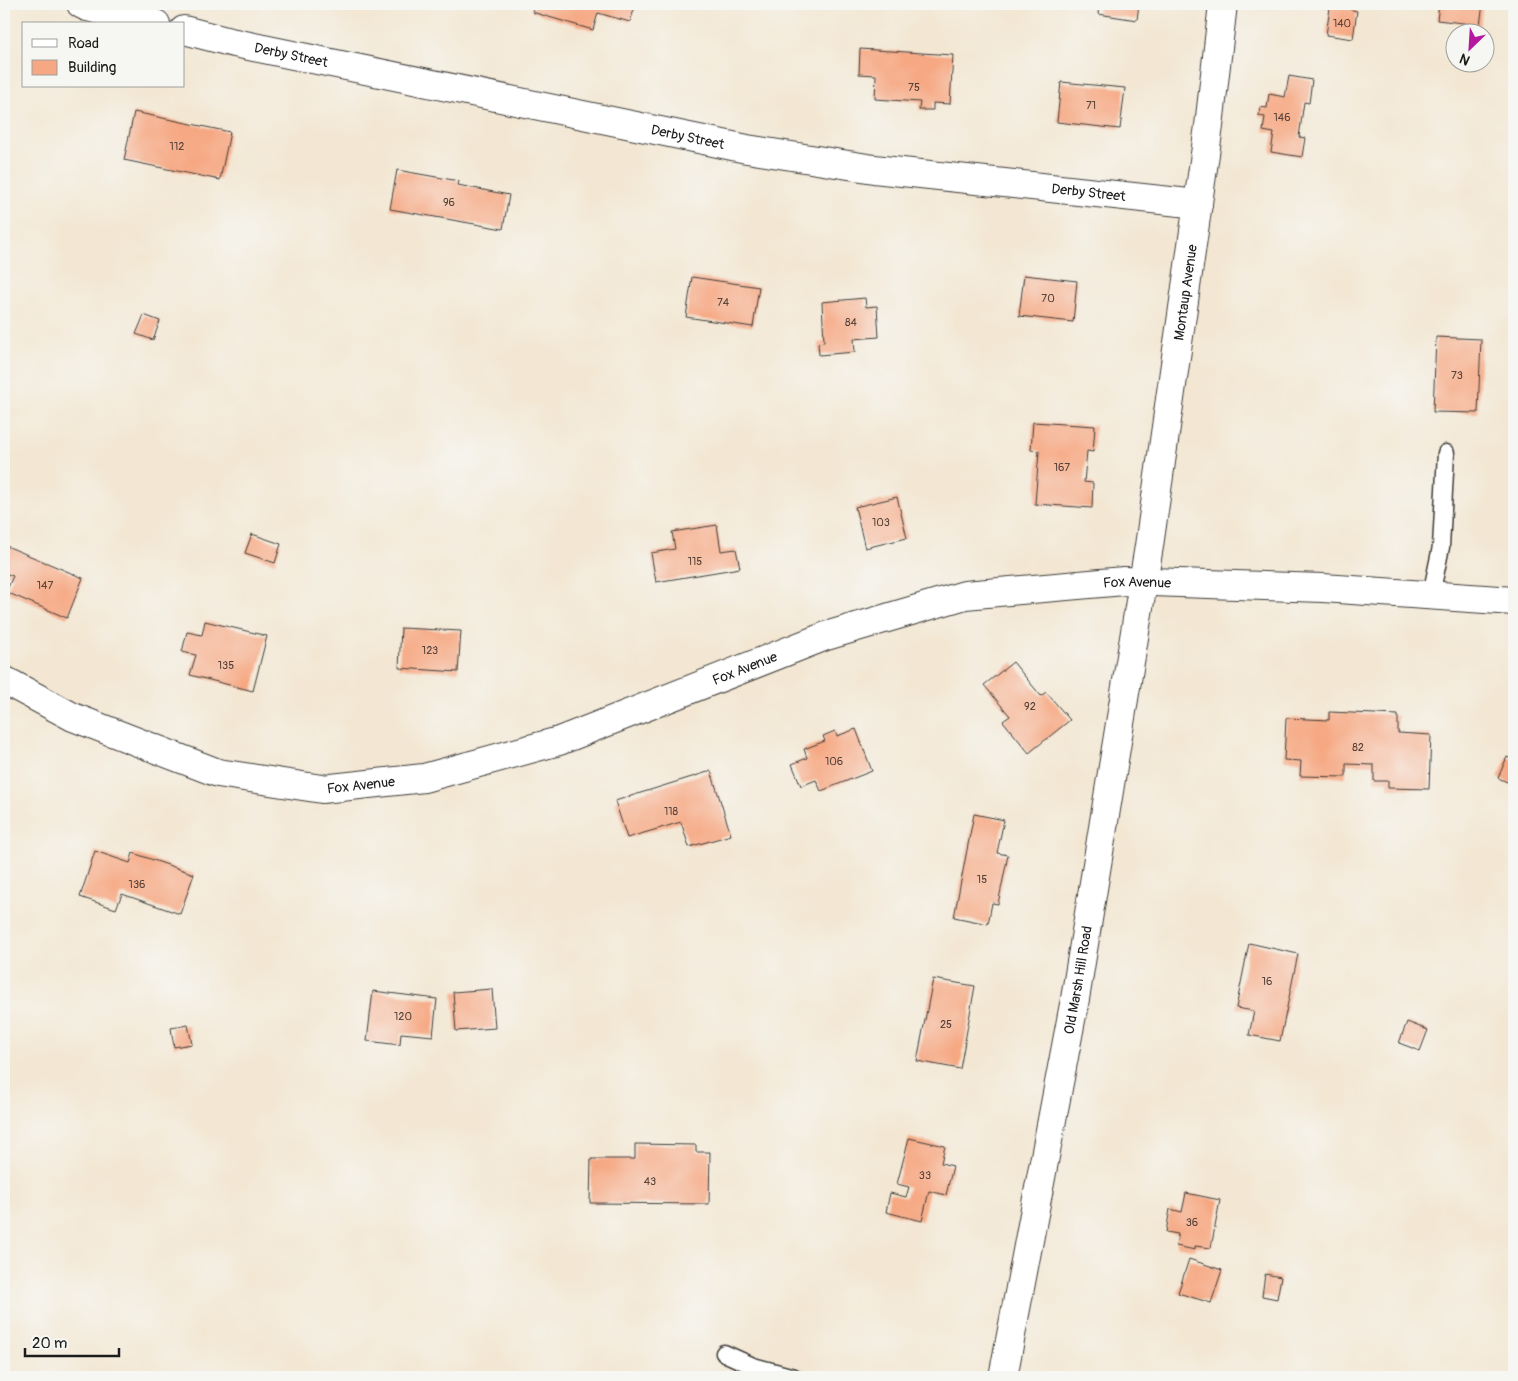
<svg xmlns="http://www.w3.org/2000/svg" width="1518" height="1381" font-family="Pangolin,sans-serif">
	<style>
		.building { fill: #f6a883 }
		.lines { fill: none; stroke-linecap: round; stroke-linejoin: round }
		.service-casing { stroke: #3c3a37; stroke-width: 19 }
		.minor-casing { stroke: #3c3a37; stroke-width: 30 }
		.service { stroke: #fff; stroke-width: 16 }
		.minor { stroke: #fff; stroke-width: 28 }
		.labels { text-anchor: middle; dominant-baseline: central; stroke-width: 5; stroke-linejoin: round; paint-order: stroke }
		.number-label { font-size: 11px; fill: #523f36 }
		.street-label { font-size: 14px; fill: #1c1c1c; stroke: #f6f6f2 }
	</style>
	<rect width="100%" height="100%" fill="#f6f6f2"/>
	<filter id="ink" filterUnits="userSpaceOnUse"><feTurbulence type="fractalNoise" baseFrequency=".02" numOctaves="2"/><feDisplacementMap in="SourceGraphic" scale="10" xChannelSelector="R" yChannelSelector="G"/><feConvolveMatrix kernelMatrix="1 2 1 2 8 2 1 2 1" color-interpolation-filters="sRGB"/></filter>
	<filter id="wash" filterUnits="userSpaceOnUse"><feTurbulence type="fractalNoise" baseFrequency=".0096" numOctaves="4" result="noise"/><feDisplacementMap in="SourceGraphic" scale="20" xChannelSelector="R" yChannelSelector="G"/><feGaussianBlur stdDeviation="1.12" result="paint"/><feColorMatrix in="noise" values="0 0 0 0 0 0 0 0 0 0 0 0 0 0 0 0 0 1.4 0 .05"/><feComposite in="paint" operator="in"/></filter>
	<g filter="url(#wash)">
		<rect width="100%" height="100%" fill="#f3e7d3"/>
		<g id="blocks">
			<!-- building -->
			<path class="building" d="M 534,4 L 636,4 L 630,22 L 598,13 L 593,30 L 532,12 Z
				M 1099,4 L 1139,4 L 1137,20 L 1098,14 Z
				M 1312,4 L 1350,4 L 1349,9 L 1357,11 L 1353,39 L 1326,35 L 1330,8 Z
				M 1439,4 L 1483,4 L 1480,25 L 1437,20 Z
				M 860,49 L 953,55 L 950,104 L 933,103 L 933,110 L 919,110 L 920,102 L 875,99 L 876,75 L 859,74 Z
				M 1289,76 L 1312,80 L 1309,103 L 1304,102 L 1299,137 L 1305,138 L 1302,157 L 1271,152 L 1274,133 L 1263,131 L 1265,117 L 1259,116 L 1260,107 L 1267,108 L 1269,94 L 1285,97 Z
				M 1061,82 L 1125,88 L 1120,129 L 1057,122 Z
				M 134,112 L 230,132 L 220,180 L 124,160 Z
				M 397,170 L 459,181 L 458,185 L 509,195 L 503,229 L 390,209 Z
				M 1024,275 L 1077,281 L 1073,322 L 1019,316 Z
				M 692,277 L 759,287 L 753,327 L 686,317 Z
				M 865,298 L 866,307 L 877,306 L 879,337 L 854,339 L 855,352 L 819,355 L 818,343 L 824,342 L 822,302 Z
				M 144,315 L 160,321 L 153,340 L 136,334 Z
				M 1436,337 L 1481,339 L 1478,413 L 1433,412 Z
				M 1033,422 L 1095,426 L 1093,452 L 1087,451 L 1084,482 L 1093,483 L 1092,508 L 1035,504 L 1039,451 L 1031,450 Z
				M 897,497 L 907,538 L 865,548 L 855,507 Z
				M 717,525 L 721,551 L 736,549 L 740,568 L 656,582 L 651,553 L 675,549 L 672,532 Z
				M 252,534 L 281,544 L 275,563 L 245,553 Z
				M 4,545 L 83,578 L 67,618 L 6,592 L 13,576 L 4,573 Z
				M 205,621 L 267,636 L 253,691 L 190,675 L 196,655 L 182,652 L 187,632 L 202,635 Z
				M 401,628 L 461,631 L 458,672 L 399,668 Z
				M 1013,662 L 1041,696 L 1046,692 L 1070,720 L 1029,753 L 1003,721 L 1010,716 L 984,685 Z
				M 1329,712 L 1398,715 L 1398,733 L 1431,735 L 1429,789 L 1388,788 L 1388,781 L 1374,781 L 1374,765 L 1346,764 L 1346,777 L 1300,776 L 1301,761 L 1284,760 L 1286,718 L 1329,720 Z
				M 856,729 L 872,771 L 821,791 L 816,780 L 801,786 L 792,764 L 807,758 L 804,749 L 825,741 L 823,736 L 835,731 L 837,736 Z
				M 1507,757 L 1514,760 L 1514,785 L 1498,778 Z
				M 711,771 L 731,835 L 689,847 L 681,822 L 627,838 L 615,801 Z
				M 974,814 L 1004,820 L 997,853 L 1008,855 L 998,904 L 992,903 L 988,924 L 954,917 Z
				M 95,851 L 130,863 L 133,853 L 194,874 L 180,914 L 122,894 L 116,909 L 80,897 Z
				M 1249,943 L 1298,954 L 1280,1041 L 1249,1035 L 1254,1011 L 1236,1008 Z
				M 933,979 L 975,986 L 960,1069 L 917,1061 Z
				M 492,989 L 495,1028 L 456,1031 L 453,992 Z
				M 373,991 L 437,999 L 433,1036 L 401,1033 L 400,1045 L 367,1041 Z
				M 1407,1022 L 1428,1030 L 1420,1051 L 1399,1043 Z
				M 188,1025 L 192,1044 L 174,1047 L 171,1028 Z
				M 909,1138 L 945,1146 L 941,1163 L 953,1166 L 946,1195 L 929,1191 L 922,1221 L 886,1212 L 890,1193 L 906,1197 L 909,1187 L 897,1184 Z
				M 635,1144 L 696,1145 L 696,1152 L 710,1152 L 709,1204 L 590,1203 L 591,1159 L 635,1159 Z
				M 1186,1193 L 1220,1200 L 1211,1248 L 1195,1246 L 1195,1250 L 1176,1246 L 1178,1234 L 1166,1232 L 1170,1209 L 1182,1212 Z
				M 1189,1259 L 1222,1270 L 1211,1303 L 1178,1293 Z
				M 1265,1274 L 1281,1277 L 1277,1299 L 1262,1296 Z"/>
		</g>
	</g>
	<g filter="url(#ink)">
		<use href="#blocks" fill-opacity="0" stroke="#3c3a37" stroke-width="1"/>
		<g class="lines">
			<defs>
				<path id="service" d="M 1431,595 L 1441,547 L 1446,453
					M 724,1353 L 753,1366 L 794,1377"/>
				<g id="minor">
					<path d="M 81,4 L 87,7 L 156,24"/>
					<path id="s1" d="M 184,30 L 230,42 L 747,149 L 874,169 L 1198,204"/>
					<path id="s2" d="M 4,680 L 73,717 L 218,773 L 322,789 L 424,778 L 559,741 L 826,636 L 965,595 L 1124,581 L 1323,588 L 1514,601"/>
					<path id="s3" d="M 1003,1377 L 1075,999 L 1149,546 L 1209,126 L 1223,4"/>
				</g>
			</defs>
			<!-- service casing -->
			<use href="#service" class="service-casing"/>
			<!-- minor casing -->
			<use href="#minor" class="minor-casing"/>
			<!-- service -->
			<use href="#service" class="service"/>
			<!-- minor -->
			<use href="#minor" class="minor"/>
		</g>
	</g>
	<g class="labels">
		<!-- number labels -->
		<g class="number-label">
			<text x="1342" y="23">140</text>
			<text x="914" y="87">75</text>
			<text x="1091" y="105">71</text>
			<text x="1282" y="117">146</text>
			<text x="177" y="146">112</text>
			<text x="449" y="202">96</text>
			<text x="1048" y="298">70</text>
			<text x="723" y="302">74</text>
			<text x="851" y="322">84</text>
			<text x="1457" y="375">73</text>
			<text x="1062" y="467">167</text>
			<text x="881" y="522">103</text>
			<text x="695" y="561">115</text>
			<text x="45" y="585">147</text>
			<text x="430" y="650">123</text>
			<text x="226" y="665">135</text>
			<text x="1030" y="706">92</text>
			<text x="1358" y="747">82</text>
			<text x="834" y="761">106</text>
			<text x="671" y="811">118</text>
			<text x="982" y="879">15</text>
			<text x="137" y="884">136</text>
			<text x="1267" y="981">16</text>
			<text x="403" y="1016">120</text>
			<text x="946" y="1024">25</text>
			<text x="925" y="1175">33</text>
			<text x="650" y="1181">43</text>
			<text x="1192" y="1222">36</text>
		</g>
		<!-- street labels -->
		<g class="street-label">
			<text stroke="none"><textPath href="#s1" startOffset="110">Derby Street</textPath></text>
			<text stroke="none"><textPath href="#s1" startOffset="515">Derby Street</textPath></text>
			<text stroke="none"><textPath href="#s1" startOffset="920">Derby Street</textPath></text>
			<text stroke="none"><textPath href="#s3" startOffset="1100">Montaup Avenue</textPath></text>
			<text stroke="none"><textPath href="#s2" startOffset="1186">Fox Avenue</textPath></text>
			<text stroke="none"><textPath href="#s2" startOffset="781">Fox Avenue</textPath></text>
			<text stroke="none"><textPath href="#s2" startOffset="378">Fox Avenue</textPath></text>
			<text stroke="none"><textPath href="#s3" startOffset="404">Old Marsh Hill Road</textPath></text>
		</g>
	</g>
	<!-- margin -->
	<rect width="1518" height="1381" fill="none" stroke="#f6f6f2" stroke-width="20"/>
	<!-- legend -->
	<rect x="22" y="22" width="162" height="65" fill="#f6f6f2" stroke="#9f9f9c"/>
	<rect x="32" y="39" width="25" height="8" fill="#ffffff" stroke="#9f9f9c"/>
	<text x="68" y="48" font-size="15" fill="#1c1c1c">Road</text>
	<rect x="32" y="60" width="25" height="15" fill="#f6a883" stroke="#9f9f9c"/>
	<text x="68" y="72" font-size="15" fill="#1c1c1c">Building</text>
	<!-- north arrow -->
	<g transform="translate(1470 48) rotate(205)"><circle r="24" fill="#f6f6f2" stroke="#9f9f9c"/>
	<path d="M0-4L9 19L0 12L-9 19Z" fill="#b5179e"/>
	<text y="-8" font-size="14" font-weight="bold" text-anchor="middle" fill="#1c1c1c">N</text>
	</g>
	<!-- scale -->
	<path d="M25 1348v8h94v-8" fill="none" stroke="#1c1c1c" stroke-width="2.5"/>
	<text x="32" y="1348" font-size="15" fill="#1c1c1c" stroke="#f6f6f2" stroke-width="4" paint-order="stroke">20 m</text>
</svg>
